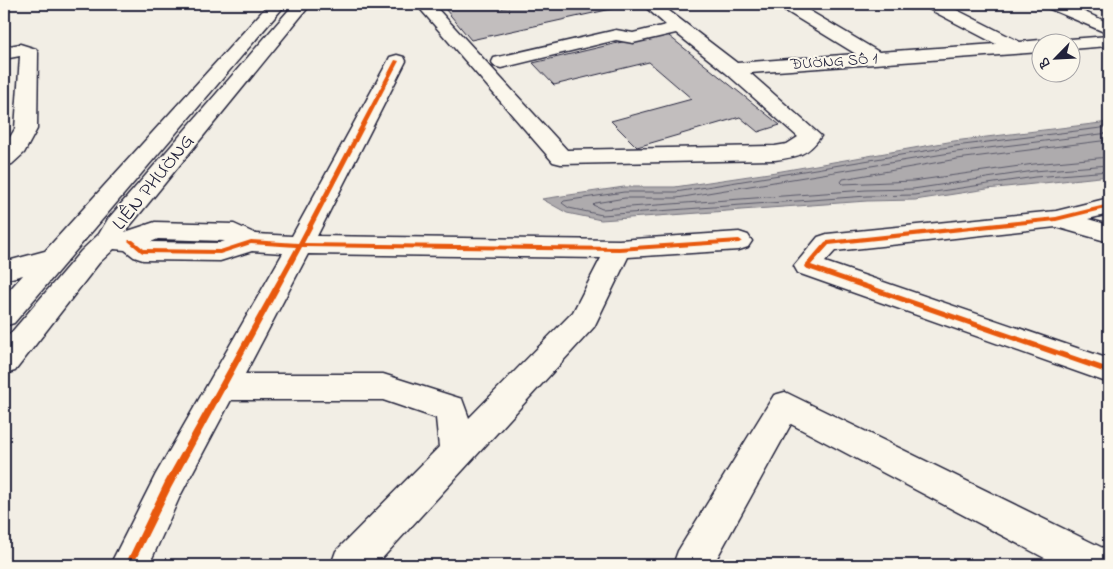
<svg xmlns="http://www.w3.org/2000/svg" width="1113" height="569" font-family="'Indie Flower',sans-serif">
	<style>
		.water { fill: #aeabad; stroke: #76747f }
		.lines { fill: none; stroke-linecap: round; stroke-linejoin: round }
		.shore { stroke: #5a5969; stroke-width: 1 }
		.building { fill: #c2bebe; stroke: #22223b }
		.minor-casing { stroke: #22223b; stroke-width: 3 }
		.minor { fill: #fbf7ec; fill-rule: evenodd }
		.cycleway-casing { stroke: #fbf7ec; stroke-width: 3 }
		.cycleway { fill: #e8590c; fill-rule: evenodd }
		.labels { text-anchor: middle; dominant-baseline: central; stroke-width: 4; stroke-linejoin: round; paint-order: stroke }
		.far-street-label { font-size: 16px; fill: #22223b; stroke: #fbf7ec }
		.street-label { font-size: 20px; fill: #22223b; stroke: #fbf7ec }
	</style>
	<rect width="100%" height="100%" fill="#f2eee5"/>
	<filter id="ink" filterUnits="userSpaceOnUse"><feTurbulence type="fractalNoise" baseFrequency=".02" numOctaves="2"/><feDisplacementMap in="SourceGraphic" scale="10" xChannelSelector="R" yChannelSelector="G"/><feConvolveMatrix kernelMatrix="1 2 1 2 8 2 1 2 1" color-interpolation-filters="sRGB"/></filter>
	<g filter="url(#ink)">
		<!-- water -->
		<path class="water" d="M 1109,122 L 1109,176 L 987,189 L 915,200 L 867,201 L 601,220 L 567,213 L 542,199 L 624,187 L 675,187 L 776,172 L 954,141 Z"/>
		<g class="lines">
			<!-- shore -->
			<path class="shore" d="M 1109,127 L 955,146 L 676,192 L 624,192 L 564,201 L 562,203 L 569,208 L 602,215 L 867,196 L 914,195 L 1035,177 L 1109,171
				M 1109,133 L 956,152 L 677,198 L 625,198 L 595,203 L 593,205 L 602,209 L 866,190 L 913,189 L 1034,171 L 1109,165
				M 1109,140 L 957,159 L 843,179 L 841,182 L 843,184 L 913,181 L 1034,164 L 1109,157"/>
		</g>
		<!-- building -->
		<path class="building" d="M 441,4 L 498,4 L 502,8 L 522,4 L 634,4 L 471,40 Z
			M 664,32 L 780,125 L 758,132 L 740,117 L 637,147 L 611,121 L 692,99 L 649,62 L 554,85 L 533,63 Z"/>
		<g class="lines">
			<defs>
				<path id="minor" d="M 269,4 L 286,4 L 14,323 L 4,326 L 4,296 L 23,275 L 4,280 L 4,262 L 45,251 Z
					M 294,4 L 311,4 L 125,232 L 155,222 L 234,224 L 256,234 L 292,236 L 388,61 L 390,57 L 397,55 L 404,57 L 406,61 L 317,236 L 619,240 L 739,232 L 748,235 L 752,241 L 748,247 L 739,250 L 628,257 L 594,327 L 376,565 L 331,565 L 336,551 L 439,447 L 436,418 L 383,400 L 231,400 L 180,496 L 149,565 L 110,565 L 156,474 L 283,253 L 252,251 L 220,261 L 143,260 L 134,257 L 125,250 L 114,249 L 99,263 L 15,371 L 4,374 L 4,341 L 81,251 L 99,234 L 108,219 ZM 158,239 L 225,241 L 219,243 L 151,242 ZM 308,254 L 601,258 L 573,312 L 469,418 L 462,399 L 383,374 L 245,374 Z
					M 416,4 L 433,4 L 567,150 L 775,146 L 787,144 L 798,137 L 726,73 L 676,33 L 633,43 L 616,40 L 501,68 L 494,66 L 492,62 L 494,58 L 616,30 L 633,33 L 666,25 L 642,4 L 660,4 L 737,63 L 856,54 L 781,8 L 779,4 L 798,4 L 879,52 L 996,44 L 927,8 L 925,4 L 945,4 L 1020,42 L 1040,40 L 1047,42 L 1040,42 L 1040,52 L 750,73 L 821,136 C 808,155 797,157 775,160 L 561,164 L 553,162 Z
					M 1046,4 L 1067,4 L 1109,23 L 1109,34 L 1048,8 Z
					M 1109,36 L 1109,46 L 1070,49 L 1070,42 L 1062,42 L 1070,39 Z
					M 20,44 L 36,49 L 38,53 L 37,129 L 24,153 L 12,164 L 4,166 L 4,147 L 15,129 L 20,56 L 4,59 L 4,47 Z
					M 1109,198 L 1109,214 L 1088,219 L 1109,225 L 1109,242 L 1056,227 L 835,251 L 825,262 L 1109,359 L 1109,383 L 798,273 L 794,266 L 818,237 L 827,234 L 1056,211 Z
					M 785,392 L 1109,551 L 1109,565 L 1058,565 L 791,424 L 713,565 L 673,565 L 678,551 L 774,395 Z"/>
			</defs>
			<!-- minor casing -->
			<use href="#minor" class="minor-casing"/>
			<!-- minor -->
			<use href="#minor" class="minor"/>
			<defs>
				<path id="cycleway" d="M 395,60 L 399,61 L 304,243 L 619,247 L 739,239 L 742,241 L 739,243 L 619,251 L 302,247 L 171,488 L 133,565 L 125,565 L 165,482 L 296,247 L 251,244 L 220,254 L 143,253 L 141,252 L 128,241 L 129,240 L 133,240 L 144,249 L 220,250 L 251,240 L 298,243 Z
					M 1109,204 L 1109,208 L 1056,221 L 829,245 L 811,265 L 1109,368 L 1109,374 L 805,268 L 804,266 L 825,242 L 827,241 L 1056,217 Z"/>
			</defs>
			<!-- cycleway casing -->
			<use href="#cycleway" class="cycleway-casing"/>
			<!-- cycleway -->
			<use href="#cycleway" class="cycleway"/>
		</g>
	</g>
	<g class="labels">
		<!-- far-street labels -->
		<g class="far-street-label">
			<text transform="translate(834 62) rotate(-4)">ĐƯỜNG SỐ 1</text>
		</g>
		<!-- street labels -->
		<g class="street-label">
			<text transform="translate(154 183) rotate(-51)">LIÊN PHƯỜNG</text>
		</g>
	</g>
	<!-- margin -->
	<rect width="1113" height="569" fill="none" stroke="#fbf7ec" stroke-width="20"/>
	<rect x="10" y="10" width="1093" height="549" fill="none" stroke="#22223b" stroke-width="2" filter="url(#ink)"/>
	<!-- north arrow -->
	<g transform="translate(1056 58) rotate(246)"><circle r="24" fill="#fbf7ec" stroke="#a4a2a5"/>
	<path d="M0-4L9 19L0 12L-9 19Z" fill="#22223b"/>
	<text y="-8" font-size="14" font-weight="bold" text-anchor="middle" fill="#22223b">B</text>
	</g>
</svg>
